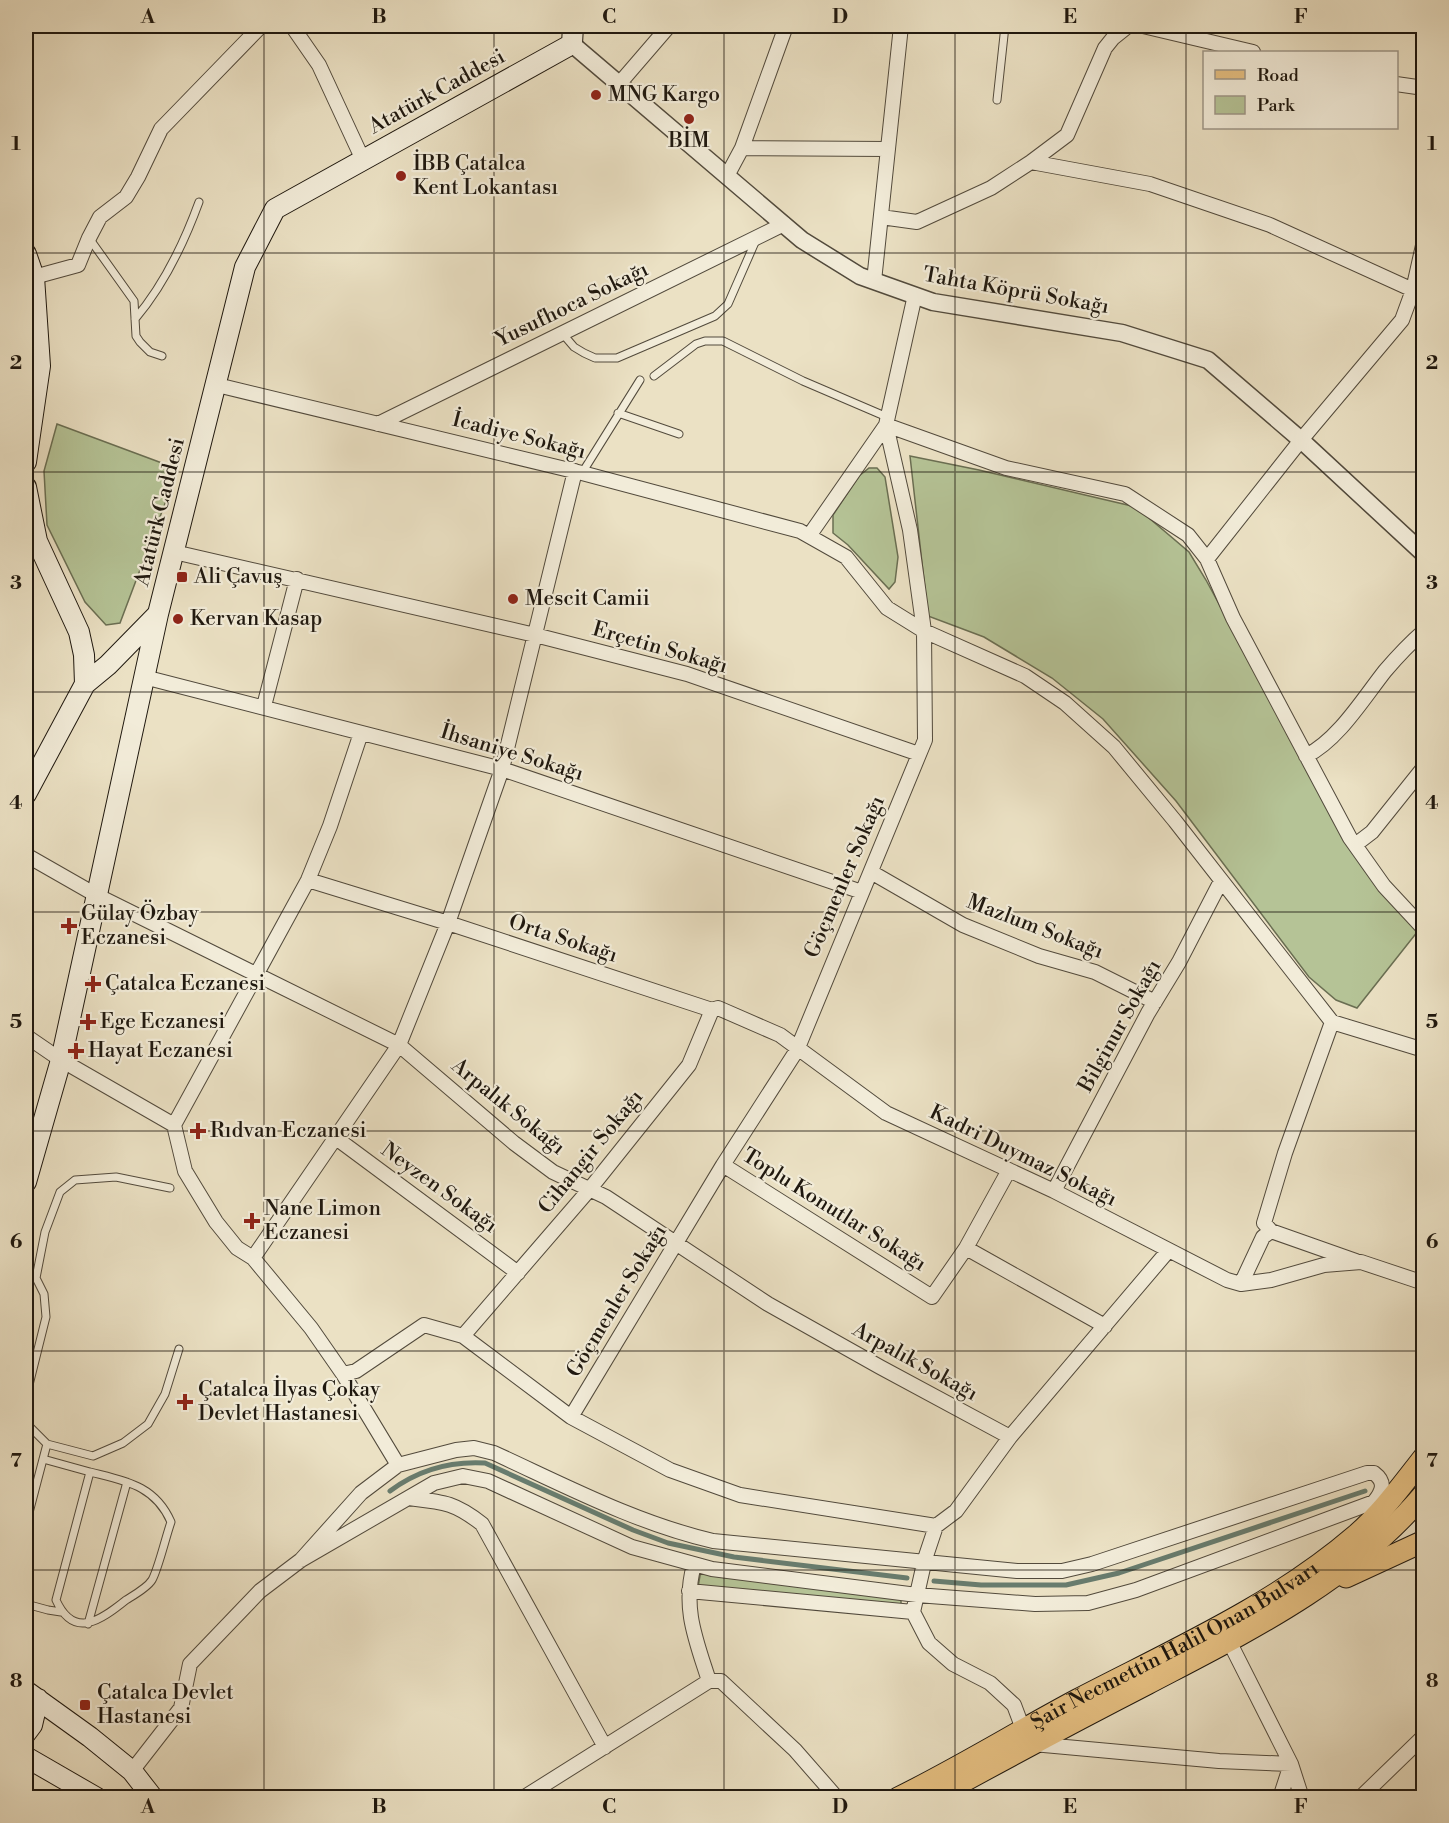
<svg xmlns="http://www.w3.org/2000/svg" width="1449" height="1823" font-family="'Libre Bodoni',serif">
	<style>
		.green { fill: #b5c396; stroke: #6a6e52; stroke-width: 1.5 }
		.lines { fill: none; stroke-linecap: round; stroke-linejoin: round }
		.stream { stroke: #687c6e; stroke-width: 5 }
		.service-casing { stroke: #524a3c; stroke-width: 9 }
		.minor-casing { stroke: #524a3c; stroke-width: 16 }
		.tertiary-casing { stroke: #524a3c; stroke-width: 19 }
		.secondary-casing { stroke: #1f180f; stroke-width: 22 }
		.primary-casing { stroke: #1f180f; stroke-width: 23 }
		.service { stroke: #f2ecd9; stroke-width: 7 }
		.minor { stroke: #f2ecd9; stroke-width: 14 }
		.tertiary { stroke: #f2ecd9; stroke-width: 16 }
		.secondary { stroke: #f2ecd9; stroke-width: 20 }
		.primary { stroke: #e6c082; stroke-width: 21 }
		.grid { fill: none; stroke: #1f180f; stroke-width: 1.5; stroke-opacity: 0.55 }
		.poi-dot { fill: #8f2418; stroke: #f2ecd9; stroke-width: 2 }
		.labels { text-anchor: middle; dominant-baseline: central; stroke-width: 4.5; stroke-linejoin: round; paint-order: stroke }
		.street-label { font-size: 21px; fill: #1f180f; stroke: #f2ecd9 }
		.poi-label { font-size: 21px; fill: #1f180f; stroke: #f2ecd9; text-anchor: start }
		.neatline { fill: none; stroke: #1f180f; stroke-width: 2 }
		.grid-label { font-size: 20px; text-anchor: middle; font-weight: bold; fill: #1f180f }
	</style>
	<rect width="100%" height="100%" fill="#ebe1c4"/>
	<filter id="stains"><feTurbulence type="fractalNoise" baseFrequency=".00333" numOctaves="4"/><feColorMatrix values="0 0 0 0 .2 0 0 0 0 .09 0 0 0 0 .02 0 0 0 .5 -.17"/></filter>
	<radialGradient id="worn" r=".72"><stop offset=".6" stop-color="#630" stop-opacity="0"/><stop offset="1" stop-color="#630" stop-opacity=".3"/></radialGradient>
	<!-- green -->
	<path class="green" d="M 57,424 L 178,469 L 120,623 L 106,625 L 85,602 L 47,525 L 44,471 Z
		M 910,456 L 979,470 L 1136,507 L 1189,552 L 1206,580 L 1284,724 L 1341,833 L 1418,931 L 1357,1008 L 1336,1000 L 1309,977 L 1176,801 L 1103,719 L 1052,678 L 984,637 L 928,616 Z
		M 869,468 L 877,468 L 885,477 L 898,557 L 895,582 L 889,589 L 848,545 L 833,533 L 833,515 L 859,476 Z
		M 701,1570 L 901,1596 L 901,1608 L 698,1587 Z"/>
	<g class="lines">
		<!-- stream -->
		<path class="stream" d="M 390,1491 C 418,1470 451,1461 485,1463 L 633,1530 L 668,1543 L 734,1557 L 907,1578
			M 934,1581 L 981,1585 L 1066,1585 L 1119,1573 L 1365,1491"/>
		<defs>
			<path id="service" d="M 997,100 L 1005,26
				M 89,238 L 134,301 L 136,336 L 140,342 L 150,352 L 162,356
				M 135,319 C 164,285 184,243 199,202
				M 562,333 L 574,347 L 584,353 L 595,358 L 617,358 L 715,316 L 728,304 L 756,240
				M 654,376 L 696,344 L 705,341 L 723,341 L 803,381 L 887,417
				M 618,413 L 679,434
				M 582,473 L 640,380
				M 26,1397 L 46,1317 L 44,1294 L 36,1278 L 45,1232 L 60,1192 L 75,1180 L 116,1177 L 170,1188
				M 26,1417 L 30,1427 L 47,1444
				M 43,1459 L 90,1472 L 56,1600 C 74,1640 101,1620 126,1600 C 134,1595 147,1588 152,1580 C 158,1570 166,1536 171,1522 C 155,1485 125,1481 90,1472
				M 26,1524 L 47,1444 L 93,1456 L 123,1443 L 148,1424 L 165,1394 L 179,1349
				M 26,1604 L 48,1610 L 61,1612
				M 88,1624 L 127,1482"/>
			<path id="minor" d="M 292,26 L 319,65 L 363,160
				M 1143,26 L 1253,52
				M 619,84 L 669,26
				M 1396,84 L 1424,88
				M 742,148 L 888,149
				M 1031,162 L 1150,184 L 1270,225 L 1413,290 L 1424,296
				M 727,176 L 742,148 L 786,26
				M 881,217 L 917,222 L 991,188 L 1031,162 L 1067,135 L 1105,48 L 1113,38 L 1128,26
				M 34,277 L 78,265 L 89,238 L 100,217 L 126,197 L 138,177 L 161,129 L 261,26
				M 874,281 L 901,26
				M 217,385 L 582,473 L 800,531 L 846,557 L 887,608 L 924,631 L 1025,676 L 1065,703 L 1114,747 L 1175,821 L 1332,1022 L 1424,1050
				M 378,424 L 784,224
				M 886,425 L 1006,468 L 1125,494 L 1188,535 L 1207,559 L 1233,618 L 1350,838 L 1384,886 L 1424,929
				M 809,536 L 886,425
				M 174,552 L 535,635 L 687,674 L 919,754
				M 1207,559 L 1301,440 L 1402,320 L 1413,290 L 1424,241
				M 144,677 L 502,769 L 862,892
				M 264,706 L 297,579
				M 1306,756 C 1338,740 1363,699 1385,671 C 1397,657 1409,644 1424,631
				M 1355,845 L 1372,832 L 1424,767
				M 26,855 L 96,895 L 399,1045 L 514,1143 L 553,1172 L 606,1197 L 768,1304 L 880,1367 L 1010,1437
				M 871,872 L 963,925 L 1039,956 L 1095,972 L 1155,1002
				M 308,880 L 448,923 L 712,1010 L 718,1008 L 780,1035 L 886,1113 L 1054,1191 L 1227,1280 L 1241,1284 L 1271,1280 L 1324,1265 L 1361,1262 L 1424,1283
				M 1332,1022 L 1285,1153 L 1264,1223 L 1271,1231 L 1356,1261
				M 26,1036 L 61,1060 L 174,1125 L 185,1171 L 216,1222 L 237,1248 L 253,1258 L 311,1328 L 343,1374 L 356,1371 L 424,1325 L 463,1336 L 571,1417 L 670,1470 L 740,1495 L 936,1526 L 956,1511 L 1010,1437 L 1168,1251
				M 174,1125 L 308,880 L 330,826 L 361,733
				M 336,1138 L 518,1273
				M 723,1165 L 932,1297 L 966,1248 L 1009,1170
				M 1054,1191 L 1148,1013 L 1179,962 L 1221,881
				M 966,1248 L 1105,1326
				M 253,1258 L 399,1045 L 448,923 L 502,769 L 575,471
				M 1241,1284 L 1263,1237 L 1271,1231
				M 463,1336 L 589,1190 L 689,1065 L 712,1010
				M 343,1374 L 398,1465
				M 571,1417 L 723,1165 L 797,1050 L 925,740 L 924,631 L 910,530 L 886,425 L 915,295
				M 408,1498 C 443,1502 454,1502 482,1524 L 605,1747
				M 936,1526 L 925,1559 L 913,1612 L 929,1643 L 953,1664 L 990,1683 L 1014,1705 L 1023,1729
				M 694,1565 C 682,1608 696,1640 709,1681
				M 689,1591 L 913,1612
				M 1229,1641 L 1291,1764 L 1302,1798
				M 1033,1744 L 1219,1761 L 1291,1764 L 1280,1798
				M 132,1771 L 181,1708 L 190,1664 L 260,1591 L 301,1560 L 434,1483 L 463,1476 L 488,1481 L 632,1547 L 712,1569 L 917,1595 L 1035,1604 L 1088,1603 L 1136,1590 L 1374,1502 C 1383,1491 1386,1482 1374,1473 L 1367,1473 L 1092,1564 L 1062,1571 L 1017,1571 L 713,1541 C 636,1523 566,1486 494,1453 L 474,1448 L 456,1450 L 398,1465 L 361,1493 L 301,1560
				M 523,1798 L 709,1681 L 721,1681 L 795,1750 L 837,1798
				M 1360,1798 L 1424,1736"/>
			<path id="tertiary" d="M 572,44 L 802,240 L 860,276 L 933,302 L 1122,333 L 1208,360 L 1301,440 L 1424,554"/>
			<path id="secondary" d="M 26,254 L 34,277 L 40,366 L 26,462
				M 26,487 L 37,541 L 79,632 L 84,655 L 85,684 L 26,794
				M 85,684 L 108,665 L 158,614
				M 26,1182 L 61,1060 L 158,614 L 245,267 L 275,209 L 572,44 L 573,26
				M 26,1691 L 90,1737 L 132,1771 L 153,1798
				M 26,1733 L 32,1725 L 38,1699
				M 26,1757 L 97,1798"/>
			<g id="primary">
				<path d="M 1346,1577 L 1424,1541"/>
				<path id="s1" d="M 898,1798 C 959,1768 1017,1732 1077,1700 C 1171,1651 1275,1605 1355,1536 C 1382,1513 1402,1485 1424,1457"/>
				<path d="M 933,1798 C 1004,1759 1075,1721 1147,1684 C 1246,1632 1350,1582 1424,1494"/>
			</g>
		</defs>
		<!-- service casing -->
		<use href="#service" class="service-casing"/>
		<!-- minor casing -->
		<use href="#minor" class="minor-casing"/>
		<!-- tertiary casing -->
		<use href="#tertiary" class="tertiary-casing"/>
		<!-- secondary casing -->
		<use href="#secondary" class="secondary-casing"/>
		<!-- primary casing -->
		<use href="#primary" class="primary-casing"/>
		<!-- service -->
		<use href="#service" class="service"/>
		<!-- minor -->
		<use href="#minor" class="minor"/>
		<!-- tertiary -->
		<use href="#tertiary" class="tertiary"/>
		<!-- secondary -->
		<use href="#secondary" class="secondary"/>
		<!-- primary -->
		<use href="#primary" class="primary"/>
	</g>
	<!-- grid -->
	<path class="grid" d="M 264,26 L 264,1798M 494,26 L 494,1798M 724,26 L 724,1798M 955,26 L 955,1798M 1186,26 L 1186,1798M 26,253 L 1424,253M 26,472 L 1424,472M 26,692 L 1424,692M 26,912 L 1424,912M 26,1131 L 1424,1131M 26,1351 L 1424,1351M 26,1570 L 1424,1570"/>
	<!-- markers -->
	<g class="poi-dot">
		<circle cx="596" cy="95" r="6"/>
		<circle cx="689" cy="119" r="6"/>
		<circle cx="401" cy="176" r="6"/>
		<rect x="176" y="571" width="12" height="12" rx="3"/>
		<circle cx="513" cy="599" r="6"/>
		<circle cx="178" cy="619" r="6"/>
		<path d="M66 917h6v6h6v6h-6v6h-6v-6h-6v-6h6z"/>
		<path d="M90 975h6v6h6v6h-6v6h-6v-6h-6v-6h6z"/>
		<path d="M85 1013h6v6h6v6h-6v6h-6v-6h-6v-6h6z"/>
		<path d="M73 1042h6v6h6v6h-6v6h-6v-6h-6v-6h6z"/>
		<path d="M195 1122h6v6h6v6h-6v6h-6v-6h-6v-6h6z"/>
		<path d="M249 1212h6v6h6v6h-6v6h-6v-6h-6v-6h6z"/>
		<path d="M182 1393h6v6h6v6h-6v6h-6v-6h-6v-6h6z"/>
		<rect x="79" y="1699" width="12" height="12" rx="3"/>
	</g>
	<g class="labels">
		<!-- street labels -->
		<g class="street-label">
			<text transform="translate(437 92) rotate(-29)">Atatürk Caddesi</text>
			<text transform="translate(1016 291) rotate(10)">Tahta Köprü Sokağı</text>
			<text transform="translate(572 305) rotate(-26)">Yusufhoca Sokağı</text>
			<text transform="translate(519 436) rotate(14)">İcadiye Sokağı</text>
			<text transform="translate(160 512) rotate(-76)">Atatürk Caddesi</text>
			<text transform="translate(660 648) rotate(16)">Erçetin Sokağı</text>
			<text transform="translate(512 753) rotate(17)">İhsaniye Sokağı</text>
			<text transform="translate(845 877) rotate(-67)">Göçmenler Sokağı</text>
			<text transform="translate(1035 927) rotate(21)">Mazlum Sokağı</text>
			<text transform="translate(563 939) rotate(18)">Orta Sokağı</text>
			<text transform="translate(1120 1026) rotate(-61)">Bilginur Sokağı</text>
			<text transform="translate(508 1107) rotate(39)">Arpalık Sokağı</text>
			<text transform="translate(591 1152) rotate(-51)">Cihangir Sokağı</text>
			<text transform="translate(1023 1156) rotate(26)">Kadri Duymaz Sokağı</text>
			<text transform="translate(439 1188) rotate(36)">Neyzen Sokağı</text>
			<text transform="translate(834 1210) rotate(32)">Toplu Konutlar Sokağı</text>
			<text transform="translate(617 1301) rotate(-59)">Göçmenler Sokağı</text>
			<text transform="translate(915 1362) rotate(29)">Arpalık Sokağı</text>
			<text stroke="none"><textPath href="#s1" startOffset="316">Şair Necmettin Halil Onan Bulvarı</textPath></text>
		</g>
		<!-- poi labels -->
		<g class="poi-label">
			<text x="608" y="95">MNG Kargo</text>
			<text x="689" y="141" text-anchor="middle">BİM</text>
			<text x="413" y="164">İBB Çatalca<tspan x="413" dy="24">Kent Lokantası</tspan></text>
			<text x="194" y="577">Ali Çavuş</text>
			<text x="525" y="599">Mescit Camii</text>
			<text x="190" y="619">Kervan Kasap</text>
			<text x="81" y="914">Gülay Özbay<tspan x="81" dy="24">Eczanesi</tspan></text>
			<text x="105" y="984">Çatalca Eczanesi</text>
			<text x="100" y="1022">Ege Eczanesi</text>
			<text x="88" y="1051">Hayat Eczanesi</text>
			<text x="210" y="1131">Rıdvan Eczanesi</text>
			<text x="264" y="1209">Nane Limon<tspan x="264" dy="24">Eczanesi</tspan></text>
			<text x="198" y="1390">Çatalca İlyas Çokay<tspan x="198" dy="24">Devlet Hastanesi</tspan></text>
			<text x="97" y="1693">Çatalca Devlet<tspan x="97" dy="24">Hastanesi</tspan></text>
		</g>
	</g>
	<!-- margin -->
	<rect width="1449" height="1823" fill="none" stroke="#ebe1c4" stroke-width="66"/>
	<!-- legend -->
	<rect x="1203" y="51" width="195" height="78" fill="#f2ecd9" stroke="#9e9788" stroke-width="1.5"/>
	<rect x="1215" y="70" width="30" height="9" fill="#e6c082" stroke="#9e9788" stroke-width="1.5"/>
	<text x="1257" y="81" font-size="18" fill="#1f180f">Road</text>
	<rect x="1215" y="96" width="30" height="18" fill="#b5c396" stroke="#9e9788" stroke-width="1.5"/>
	<text x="1257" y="111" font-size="18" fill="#1f180f">Park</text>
	<rect x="33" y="33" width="1383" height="1757" class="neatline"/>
	<g class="grid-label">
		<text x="148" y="23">A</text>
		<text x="379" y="23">B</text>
		<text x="609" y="23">C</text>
		<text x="840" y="23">D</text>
		<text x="1070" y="23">E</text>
		<text x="1301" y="23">F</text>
		<text x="16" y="150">1</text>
		<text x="1432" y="150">1</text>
		<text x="16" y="369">2</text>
		<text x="1432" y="369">2</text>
		<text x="16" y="589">3</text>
		<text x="1432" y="589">3</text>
		<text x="16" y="809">4</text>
		<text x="1432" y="809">4</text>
		<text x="16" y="1028">5</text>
		<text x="1432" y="1028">5</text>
		<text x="16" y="1248">6</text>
		<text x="1432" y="1248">6</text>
		<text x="16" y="1467">7</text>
		<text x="1432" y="1467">7</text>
		<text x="16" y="1687">8</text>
		<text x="1432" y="1687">8</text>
		<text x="148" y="1813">A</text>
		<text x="379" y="1813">B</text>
		<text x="609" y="1813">C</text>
		<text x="840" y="1813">D</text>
		<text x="1070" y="1813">E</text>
		<text x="1301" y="1813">F</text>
	</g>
	<rect width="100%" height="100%" filter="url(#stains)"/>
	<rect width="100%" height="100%" fill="url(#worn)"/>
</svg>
